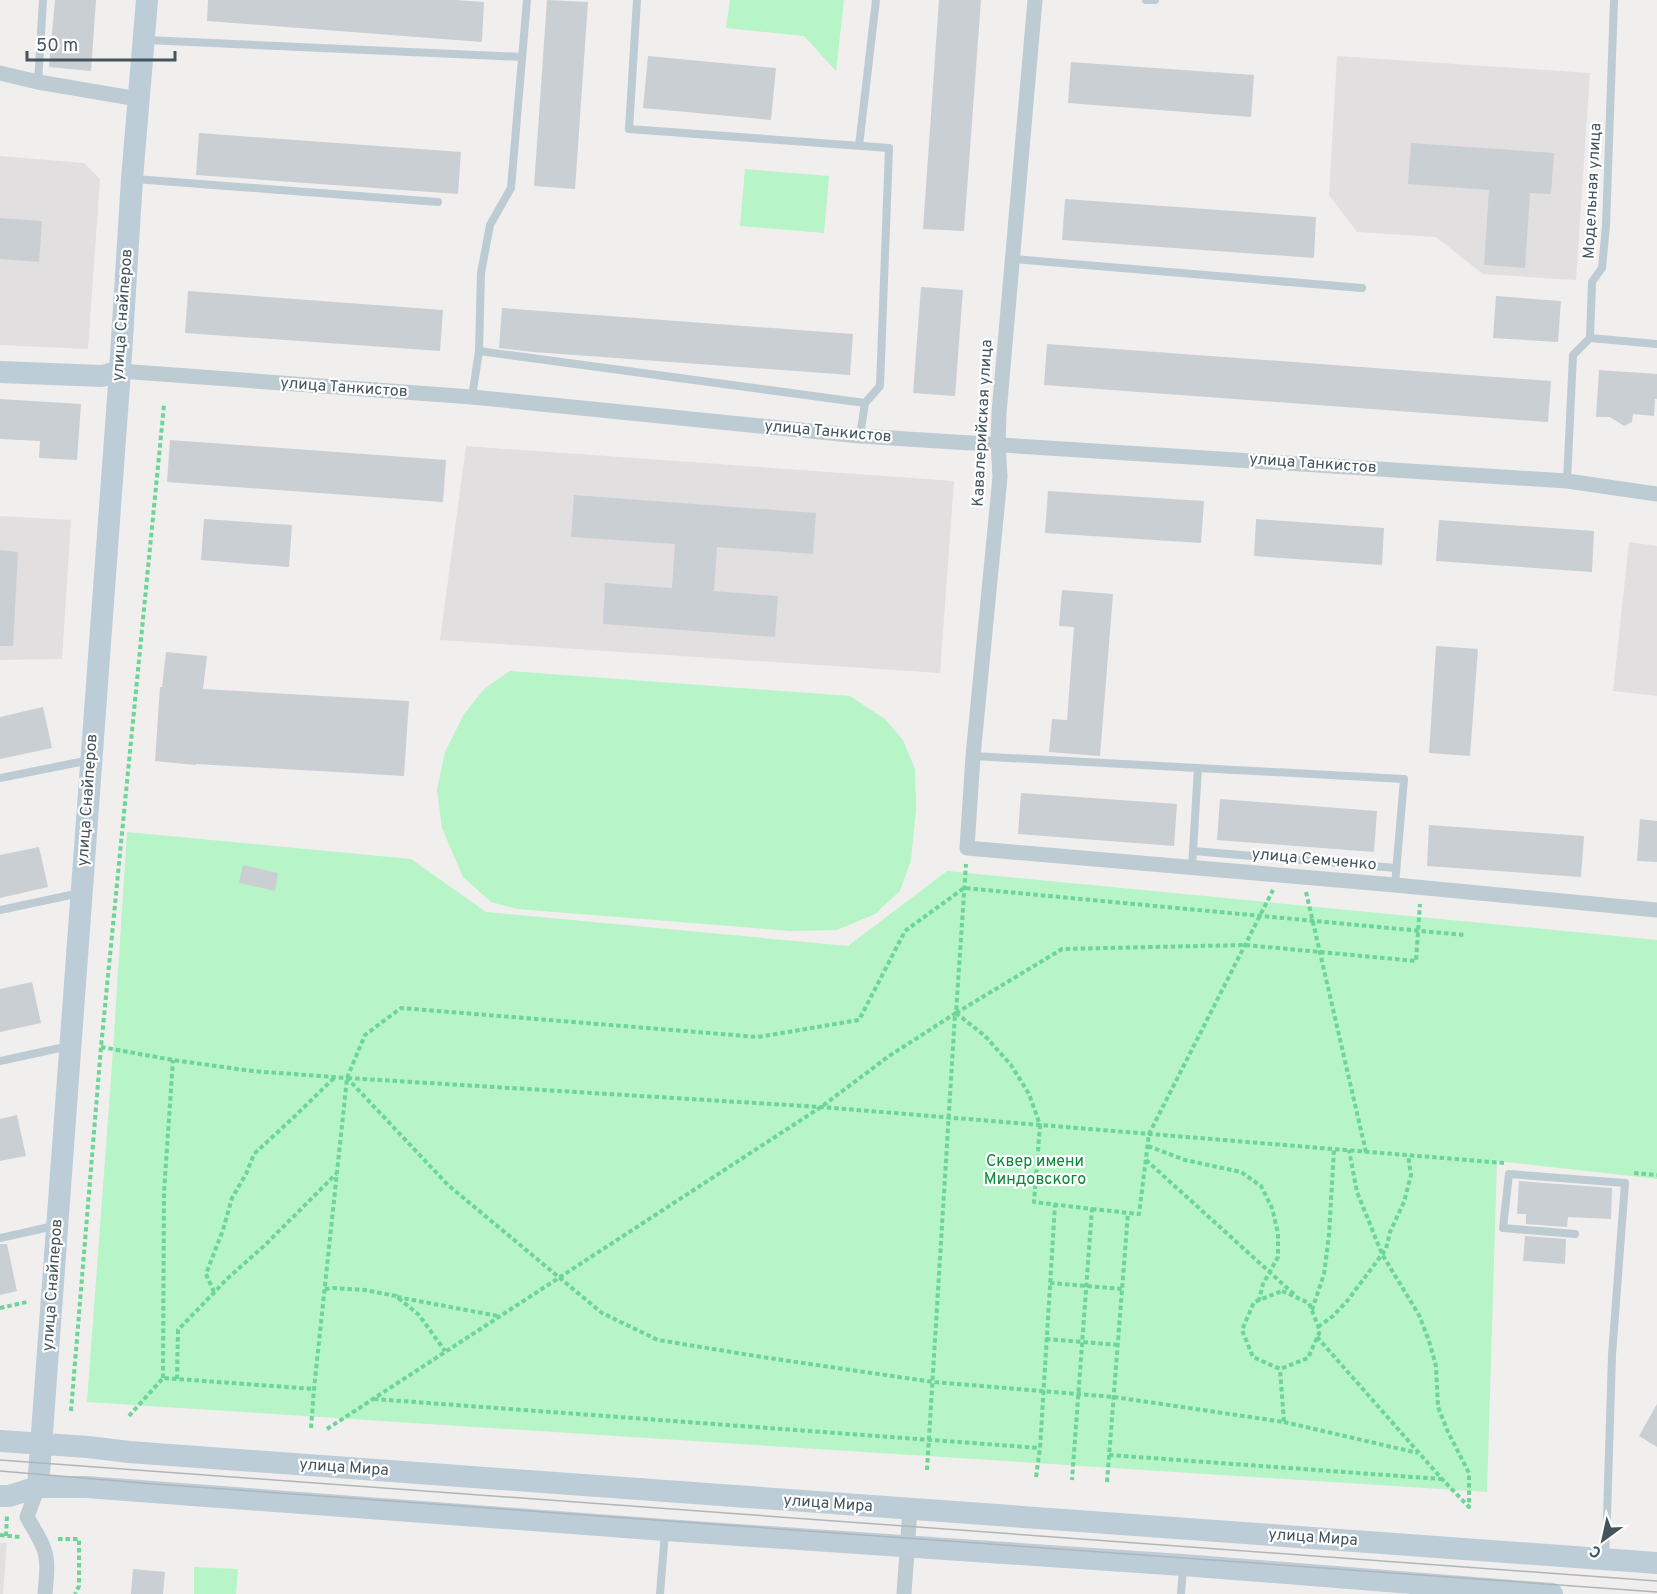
<svg xmlns="http://www.w3.org/2000/svg" width="1657" height="1594" font-family="Overpass,sans-serif">
	<style>
		.education { fill: #e2dfe0 }
		.green { fill: #b7f4c8 }
		.building { fill: #cacfd4 }
		.lines { fill: none; stroke-linecap: round; stroke-linejoin: round }
		.path { stroke: #6bd696; stroke-width: 4; stroke-dasharray: 4.5 3; stroke-linecap: butt }
		.lane { stroke: #bdcbd2; stroke-width: 8 }
		.street { stroke: #bdcbd2; stroke-width: 15 }
		.secondary { stroke: #bdcdd8; stroke-width: 22 }
		.tram { stroke: #b0b5ba; stroke-width: 1.5 }
		.labels { text-anchor: middle; dominant-baseline: central; stroke-width: 4.5; stroke-linejoin: round; paint-order: stroke }
		.street-label { font-size: 16px; fill: #44555e; stroke: #fff }
		.park-label { font-size: 16px; fill: #0c893d; stroke: #fff }
	</style>
	<rect width="100%" height="100%" fill="#f1eeee"/>
	<!-- education -->
	<path class="education" d="M 1337,56 L 1590,73 L 1576,280 L 1483,274 L 1436,237 L 1357,232 L 1329,195 Z
		M 0,156 L 84,163 L 100,179 L 88,349 L 0,345 Z
		M 466,446 L 954,481 L 940,673 L 440,640 Z
		M 0,516 L 71,520 L 62,659 L 0,660 Z
		M 1629,542 L 1657,546 L 1657,696 L 1613,691 Z
		M 0,1543 L 7,1543 L 3,1594 L 0,1594 Z"/>
	<!-- green -->
	<path class="green" d="M 730,0 L 844,0 L 836,71 L 804,36 L 726,28 Z
		M 745,169 L 829,176 L 824,233 L 740,226 Z
		M 510,671 L 850,696 L 885,719 L 903,740 L 915,769 L 916,809 L 911,860 L 900,891 L 875,914 L 837,930 L 791,931 L 518,909 L 491,902 L 463,877 L 442,828 L 437,790 L 445,752 L 464,714 L 485,688 Z
		M 127,832 L 411,859 L 486,912 L 848,946 L 947,871 L 1657,940 L 1657,1179 L 1497,1161 L 1487,1492 L 87,1402 L 112,1065 Z
		M 194,1567 L 238,1569 L 236,1594 L 194,1594 Z"/>
	<!-- building -->
	<path class="building" d="M 55,0 L 96,0 L 91,71 L 49,67 Z
		M 208,0 L 455,0 L 484,2 L 482,42 L 207,21 Z
		M 547,0 L 588,2 L 575,189 L 534,186 Z
		M 939,0 L 981,0 L 964,231 L 923,229 Z
		M 648,56 L 776,68 L 771,120 L 643,108 Z
		M 1071,62 L 1254,75 L 1251,117 L 1068,103 Z
		M 199,133 L 461,152 L 458,194 L 196,175 Z
		M 1411,143 L 1554,153 L 1551,194 L 1530,193 L 1525,268 L 1484,265 L 1489,190 L 1408,184 Z
		M 1065,199 L 1316,217 L 1314,258 L 1062,240 Z
		M 0,218 L 42,221 L 39,262 L 0,259 Z
		M 921,287 L 963,290 L 955,396 L 913,393 Z
		M 188,291 L 443,310 L 440,351 L 185,333 Z
		M 1496,296 L 1561,301 L 1558,342 L 1493,338 Z
		M 502,308 L 853,334 L 850,375 L 533,352 L 499,348 Z
		M 1047,344 L 1551,381 L 1548,422 L 1044,385 Z
		M 1599,370 L 1657,374 L 1657,399 L 1655,399 L 1654,416 L 1633,414 L 1632,422 L 1624,426 L 1610,417 L 1596,417 Z
		M 0,399 L 81,404 L 77,460 L 39,458 L 40,441 L 0,439 Z
		M 170,440 L 446,460 L 443,502 L 167,482 Z
		M 1048,491 L 1204,501 L 1201,543 L 1045,533 Z
		M 574,495 L 816,513 L 813,554 L 717,547 L 714,591 L 778,596 L 775,637 L 603,624 L 605,583 L 672,588 L 675,544 L 571,537 Z
		M 204,519 L 292,525 L 289,567 L 201,560 Z
		M 1256,519 L 1384,528 L 1382,565 L 1254,556 Z
		M 1439,520 L 1594,531 L 1592,572 L 1436,561 Z
		M 0,550 L 18,552 L 13,646 L 0,646 Z
		M 1062,590 L 1113,594 L 1100,756 L 1049,752 L 1052,719 L 1067,720 L 1074,627 L 1059,626 Z
		M 1436,646 L 1478,649 L 1470,756 L 1429,753 Z
		M 166,652 L 207,656 L 203,689 L 409,701 L 404,776 L 196,764 L 196,765 L 155,761 L 160,687 L 162,687 Z
		M 43,707 L 52,748 L 0,759 L 0,717 Z
		M 1021,793 L 1177,804 L 1174,846 L 1018,834 Z
		M 1220,799 L 1377,811 L 1374,852 L 1217,840 Z
		M 1640,819 L 1657,821 L 1657,862 L 1637,861 Z
		M 1429,825 L 1584,836 L 1581,877 L 1427,866 Z
		M 39,847 L 48,887 L 0,898 L 0,855 Z
		M 243,865 L 278,873 L 275,891 L 239,883 Z
		M 32,982 L 41,1023 L 0,1032 L 0,989 Z
		M 17,1115 L 26,1156 L 0,1161 L 0,1119 Z
		M 1519,1181 L 1612,1188 L 1611,1219 L 1568,1217 L 1567,1227 L 1526,1224 L 1526,1214 L 1517,1214 Z
		M 1525,1236 L 1566,1239 L 1565,1264 L 1523,1261 Z
		M 0,1244 L 7,1244 L 17,1291 L 0,1295 Z
		M 1657,1404 L 1657,1447 L 1639,1436 Z
		M 133,1569 L 165,1572 L 163,1594 L 131,1594 Z"/>
	<g class="lines">
		<!-- path -->
		<path class="path" d="M 1306,892 L 1366,1152
			M 956,1013 L 985,1036 L 1011,1065 L 1029,1094 L 1040,1125 L 1034,1202 L 1092,1209 L 1072,1480
			M 956,1013 L 1062,949 L 1245,945 L 1416,961 L 1420,904
			M 101,1047 L 173,1060 L 252,1071 L 347,1078 L 448,1185 L 602,1313 L 658,1340 L 762,1357 L 933,1382 L 1114,1397 L 1284,1422 L 1280,1369
			M 347,1078 L 365,1035 L 401,1008 L 758,1037 L 859,1020 L 905,931 L 964,888 L 1464,935
			M 1148,1146 L 1185,1160 L 1241,1172 L 1261,1186 L 1272,1208 L 1278,1233 L 1278,1257 L 1263,1284 L 1259,1300
			M 1146,1160 L 1296,1296
			M 1634,1173 L 1657,1175
			M 1092,1209 L 1139,1214 L 1149,1134 L 1273,890
			M 1050,1283 L 1123,1289
			M 325,1289 L 333,1288 L 365,1290 L 396,1296 L 419,1315 L 445,1351
			M 1282,1291 L 1309,1303 L 1320,1331 L 1308,1358 L 1280,1369 L 1253,1357 L 1242,1330 L 1254,1302 Z
			M 214,1292 L 206,1274 L 223,1230 L 232,1198 L 246,1174 L 254,1154 L 295,1116 L 334,1078
			M 397,1297 L 498,1316
			M 0,1308 L 27,1302
			M 1312,1310 L 1324,1274 L 1329,1235 L 1334,1149
			M 1318,1327 L 1333,1316 L 1348,1300 L 1386,1249 L 1390,1232 L 1404,1202 L 1411,1175 L 1408,1155
			M 1317,1337 L 1442,1479 L 1469,1507 L 1469,1473 L 1448,1432 L 1438,1407 L 1436,1366 L 1429,1341 L 1419,1315 L 1382,1254 L 1357,1192 L 1349,1150
			M 1046,1339 L 1119,1345
			M 163,1378 L 164,1192 L 173,1060
			M 177,1379 L 178,1330 L 227,1279 L 264,1246 L 336,1174
			M 374,1399 L 1040,1448
			M 71,1411 L 101,1047 L 164,405
			M 129,1416 L 163,1378 L 314,1389
			M 1284,1422 L 1418,1453
			M 311,1428 L 314,1389 L 347,1078 L 821,1107 L 1504,1163
			M 327,1429 L 821,1107 L 889,1056 L 956,1013 L 966,864
			M 1109,1455 L 1441,1479
			M 927,1470 L 955,1014
			M 1036,1477 L 1040,1448 L 1055,1205
			M 1107,1482 L 1128,1213
			M 0,1535 L 20,1537
			M 6,1536 L 7,1516
			M 58,1539 L 79,1539 L 79,1586 L 75,1594"/>
		<!-- lane -->
		<path class="lane" d="M 637,0 L 629,129 L 889,148 L 880,386 L 865,403
			M 1146,0 L 1155,0
			M 146,40 L 522,57
			M 38,82 L 43,0
			M 859,146 L 876,0
			M 135,179 L 438,202
			M 1012,259 L 1362,288
			M 1590,338 L 1657,344
			M 479,351 L 481,273 L 490,225 L 511,188 L 527,0
			M 472,397 L 479,351 L 865,403 L 860,436
			M 1567,481 L 1573,355 L 1590,338 L 1592,282 L 1602,268 L 1606,226 L 1614,0
			M 973,756 L 1404,779 L 1395,885
			M 0,778 L 90,760
			M 1193,851 L 1396,868
			M 1192,867 L 1198,768
			M 0,910 L 80,893
			M 0,1061 L 69,1046
			M 1575,1234 L 1503,1228 L 1509,1174 L 1625,1183 L 1612,1355 L 1607,1516 L 1605,1556
			M 0,1238 L 54,1226
			M 660,1594 L 665,1532
			M 1181,1594 L 1183,1569"/>
		<!-- street -->
		<path class="street" d="M 1035,0 L 999,413 L 998,444 L 1000,477 L 973,756 L 967,848 L 1395,885 L 1657,910
			M 0,73 L 38,82 L 138,99
			M 120,371 L 472,397 L 860,436 L 1567,481 L 1657,494
			M 38,1487 L 27,1517 C 33,1528 40,1538 44,1549 C 49,1563 46,1579 45,1594
			M 904,1594 L 910,1509"/>
		<!-- secondary -->
		<path class="secondary" d="M 0,372 L 102,376 L 120,371
			M 0,1441 L 88,1447 L 129,1452 L 1657,1563
			M 38,1487 L 120,371 L 132,179 L 147,0
			M 0,1496 L 9,1496 L 38,1487 L 86,1487 L 665,1530 L 1183,1565 L 1552,1594"/>
		<!-- tram -->
		<path class="tram" d="M 0,1460 L 1657,1581
			M 0,1471 L 154,1484 L 1657,1592"/>
	</g>
	<g class="labels">
		<!-- street labels -->
		<g class="street-label">
			<text transform="translate(1593 191) rotate(-87)">Модельная улица</text>
			<text transform="translate(123 315) rotate(-86)">улица Снайперов</text>
			<text transform="translate(344 388) rotate(4)">улица Танкистов</text>
			<text transform="translate(983 423) rotate(-87)">Кавалерийская улица</text>
			<text transform="translate(828 432) rotate(5)">улица Танкистов</text>
			<text transform="translate(1313 464) rotate(4)">улица Танкистов</text>
			<text transform="translate(88 800) rotate(-86)">улица Снайперов</text>
			<text transform="translate(1314 860) rotate(5)">улица Семченко</text>
			<text transform="translate(53 1285) rotate(-86)">улица Снайперов</text>
			<text transform="translate(344 1468) rotate(4)">улица Мира</text>
			<text transform="translate(828 1504) rotate(4)">улица Мира</text>
			<text transform="translate(1313 1538) rotate(4)">улица Мира</text>
		</g>
		<!-- park labels -->
		<g class="park-label">
			<text x="1035" y="1162">Сквер имени<tspan x="1035" dy="18">Миндовского</tspan></text>
		</g>
	</g>
	<!-- north arrow -->
	<g transform="translate(1603 1540) rotate(213)" stroke="#ffffff" stroke-width="4.5" paint-order="stroke">
	<path d="M0-4.5L10 22L0 15L-10 22Z" fill="#44555e"/>
	<text y="-9" font-size="16" font-weight="bold" text-anchor="middle" fill="#44555e">С</text>
	</g>
	<!-- scale -->
	<path d="M27 51v9h148v-9" fill="none" stroke="#44555e" stroke-width="3"/>
	<text x="36" y="51" font-size="18" fill="#44555e" stroke="#ffffff" stroke-width="4.5" paint-order="stroke">50 m</text>
</svg>
